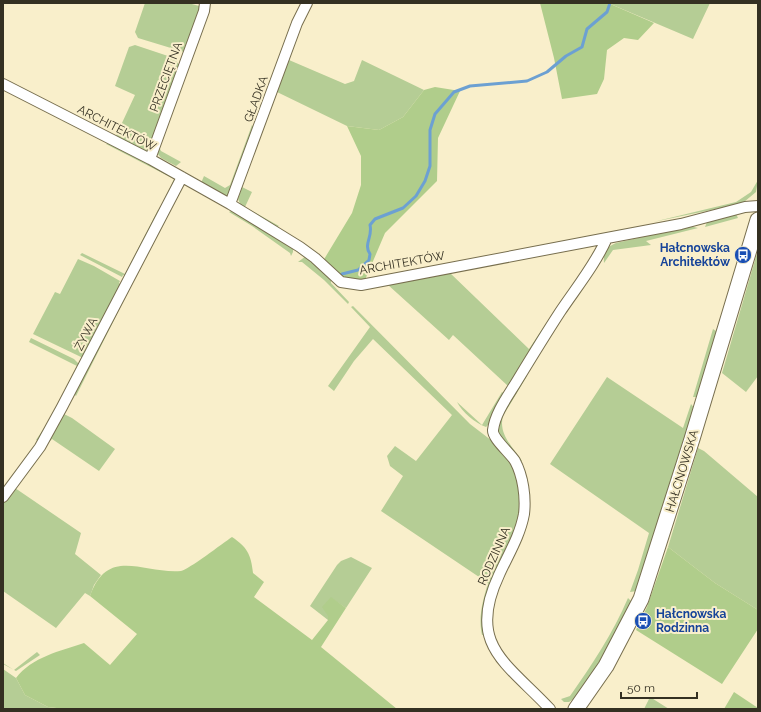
<svg xmlns="http://www.w3.org/2000/svg" width="761" height="712" font-family="Raleway,sans-serif">
	<style>
		.green { fill: #b5cd95 }
		.forest { fill: #b0cd8b }
		.lines { fill: none; stroke-linecap: round; stroke-linejoin: round }
		.stream { stroke: #6ca0d2; stroke-width: 3 }
		.street-casing { stroke: #776e4e; stroke-width: 12 }
		.secondary-casing { stroke: #776e4e; stroke-width: 17 }
		.street { stroke: #fff; stroke-width: 10 }
		.secondary { stroke: #fff; stroke-width: 15 }
		.labels { text-anchor: middle; dominant-baseline: central; stroke-width: 4; stroke-linejoin: round; paint-order: stroke }
		.street-label { font-size: 12px; fill: #343022; stroke: #f9efcb }
		.transit-label { font-size: 12px; font-weight: bold; fill: #164399; stroke: #f9efcb; text-anchor: end }
	</style>
	<rect width="100%" height="100%" fill="#f9efcb"/>
	<!-- green -->
	<path class="green" d="M 145,3 L 188,3 L 203,7 L 184,52 L 138,38 L 135,32 Z
		M 608,3 L 710,3 L 693,39 Z
		M 135,45 L 174,58 L 179,65 L 149,152 L 140,151 L 115,138 L 135,95 L 115,86 L 129,47 Z
		M 289,60 L 345,84 L 354,81 L 362,60 L 424,90 L 403,117 L 379,130 L 347,126 L 277,92 Z
		M 252,125 L 255,130 L 229,196 L 225,197 L 201,183 L 204,176 L 225,188 L 230,185 Z
		M 110,142 L 176,176 L 169,198 L 165,199 L 174,179 L 106,144 Z
		M 159,147 L 161,151 L 181,162 L 176,166 L 161,158 L 157,153 Z
		M 758,180 L 756,192 L 744,202 L 735,205 L 653,222 L 736,202 L 751,192 Z
		M 242,187 L 252,192 L 245,207 L 279,226 L 277,227 L 241,206 L 238,199 Z
		M 158,210 L 160,213 L 127,276 L 123,275 L 122,277 L 80,255 L 82,253 L 125,274 Z
		M 233,210 L 293,247 L 293,252 L 291,256 L 290,253 L 252,226 L 229,212 Z
		M 736,214 L 738,218 L 705,227 L 707,222 Z
		M 690,226 L 698,228 L 646,241 L 651,245 L 613,250 L 604,263 C 603,253 606,247 616,243 Z
		M 758,250 L 758,376 L 746,392 L 722,373 Z
		M 306,256 L 331,277 L 331,283 L 349,302 L 348,304 L 324,280 L 302,262 L 298,262 Z
		M 78,259 L 94,266 L 120,281 L 119,283 L 122,286 L 84,357 L 81,357 L 33,334 L 55,292 L 60,294 Z
		M 449,272 L 529,349 L 543,328 L 545,332 L 508,386 L 453,335 L 449,340 L 387,284 Z
		M 126,296 L 76,396 L 73,393 L 122,297 Z
		M 353,306 L 470,424 L 500,447 L 517,472 L 521,500 L 519,521 L 506,556 L 485,635 L 482,635 C 478,617 483,600 488,583 L 381,511 L 403,476 L 390,466 L 387,456 L 395,446 L 416,461 L 452,415 L 373,339 L 354,361 L 334,391 L 328,386 L 370,327 L 351,307 Z
		M 713,329 L 719,333 L 699,397 L 693,397 Z
		M 31,338 L 74,359 L 79,364 L 40,441 L 36,440 L 49,421 L 77,366 L 29,342 Z
		M 524,375 L 527,376 L 503,416 C 498,434 513,447 522,461 L 518,461 L 498,433 L 498,422 Z
		M 607,377 L 683,428 L 691,404 L 695,409 L 637,591 L 630,592 L 638,570 L 649,533 L 550,464 Z
		M 502,392 L 505,394 L 491,422 L 486,427 C 475,423 462,412 457,402 L 482,425 Z
		M 62,413 L 72,418 L 115,449 L 99,471 L 52,439 L 48,443 L 46,442 Z
		M 698,448 L 704,451 L 758,497 L 758,610 L 715,583 L 668,547 Z
		M 15,488 L 81,533 L 75,554 L 101,575 L 94,585 L 90,596 L 85,593 L 56,628 L 3,591 L 3,502 Z
		M 351,557 L 372,568 L 346,608 L 331,598 L 328,620 L 310,606 L 337,565 L 341,561 Z
		M 628,598 L 632,602 L 616,640 L 575,698 L 569,702 L 564,702 L 561,699 L 570,696 C 592,665 613,633 628,598 Z
		M 37,652 L 40,655 L 16,671 L 3,664 L 3,663 L 14,670 Z
		M 3,669 L 16,678 L 25,695 L 48,707 L 65,709 L 3,709 Z
		M 650,697 L 669,709 L 644,709 Z"/>
	<!-- forest -->
	<path class="forest" d="M 540,3 L 608,3 L 654,23 L 638,40 L 624,38 L 607,50 L 604,79 L 597,94 L 562,99 L 554,58 Z
		M 435,87 L 460,91 L 438,138 L 437,181 L 385,233 L 365,280 C 345,284 337,272 323,261 L 352,213 L 361,185 L 361,156 L 347,126 L 379,130 L 403,117 L 424,90 Z
		M 232,537 C 247,547 251,554 253,573 L 264,582 L 254,597 L 312,640 L 328,620 L 328,616 L 322,607 L 331,597 L 346,608 L 321,647 L 397,709 L 65,709 L 48,707 L 25,695 L 16,678 C 32,657 60,651 84,643 L 110,665 L 137,634 L 90,596 C 108,546 142,574 181,571 C 188,570 223,543 232,537 Z
		M 668,547 L 715,583 L 758,610 L 758,629 L 722,684 L 636,630 L 647,607 Z
		M 734,692 L 758,708 L 758,709 L 724,709 Z"/>
	<g class="lines">
		<!-- stream -->
		<path class="stream" d="M 342,274 L 358,270 L 369,260 L 370,254 C 363,244 373,237 370,225 L 375,219 L 403,208 L 416,196 L 425,181 L 430,166 L 430,130 L 435,114 L 454,92 L 470,86 L 527,81 L 547,72 L 566,56 L 582,47 L 587,29 L 607,12 L 610,3"/>
		<defs>
			<path id="street" d="M 3,84 L 150,159 L 230,204 L 300,247 L 315,258 L 341,282 L 361,285 L 607,238 L 681,224 L 745,207 L 758,206
				M 150,159 L 204,11 L 205,3
				M 230,204 L 297,23 L 307,3
				M 3,497 L 40,447 L 62,407 L 182,177
				M 550,709 C 507,663 466,645 499,575 C 508,555 520,536 524,514 C 526,497 523,476 515,461 C 510,453 492,438 493,430 C 495,413 508,396 517,381 C 531,358 545,335 560,312 C 576,288 595,265 607,238"/>
			<path id="secondary" d="M 576,709 L 606,666 L 641,599 L 692,439 L 758,220"/>
		</defs>
		<!-- street casing -->
		<use href="#street" class="street-casing"/>
		<!-- secondary casing -->
		<use href="#secondary" class="secondary-casing"/>
		<!-- street -->
		<use href="#street" class="street"/>
		<!-- secondary -->
		<use href="#secondary" class="secondary"/>
	</g>
	<!-- icons -->
	<defs>
		<symbol id="bus-disc" viewBox="-11 -11 22 22"><circle r="9.5" fill="#1a4fb4" stroke="#f9efcb"/><path d="M-5-6H5V4H4V6H2V4H-2V6H-4V4H-5ZM-3.5-4V0h7V-4ZM-3.5 1.2v1.5H-2V1.2ZM2 1.2v1.5H3.5V1.2Z" fill="#fff"/></symbol>
	</defs>
	<g fill-rule="evenodd">
		<use href="#bus-disc" x="733" y="245" width="20" height="20"/>
		<use href="#bus-disc" x="633" y="611" width="20" height="20"/>
	</g>
	<g class="labels">
		<!-- street labels -->
		<g class="street-label">
			<text transform="translate(166 77) rotate(-70)">PRZECIĘTNA</text>
			<text transform="translate(256 99) rotate(-70)">GŁADKA</text>
			<text transform="translate(117 128) rotate(27)">ARCHITEKTÓW</text>
			<text transform="translate(402 263) rotate(-10)">ARCHITEKTÓW</text>
			<text transform="translate(86 334) rotate(-63)">ŻYWA</text>
			<text transform="translate(682 471) rotate(-73)">HAŁCNOWSKA</text>
			<text transform="translate(494 556) rotate(-66)">RODZINNA</text>
		</g>
		<!-- transit labels -->
		<g class="transit-label">
			<text x="730" y="248">Hałcnowska<tspan x="730" dy="14">Architektów</tspan></text>
			<text x="656" y="614" text-anchor="start">Hałcnowska<tspan x="656" dy="14">Rodzinna</tspan></text>
		</g>
	</g>
	<!-- border -->
	<rect width="761" height="712" fill="none" stroke="#343022" stroke-width="8"/>
	<!-- scale -->
	<path d="M621 692v6h76v-6" fill="none" stroke="#343022" stroke-width="2"/>
	<text x="627" y="692" font-size="12" fill="#343022" stroke="#f9efcb" stroke-width="3" paint-order="stroke">50 m</text>
</svg>
